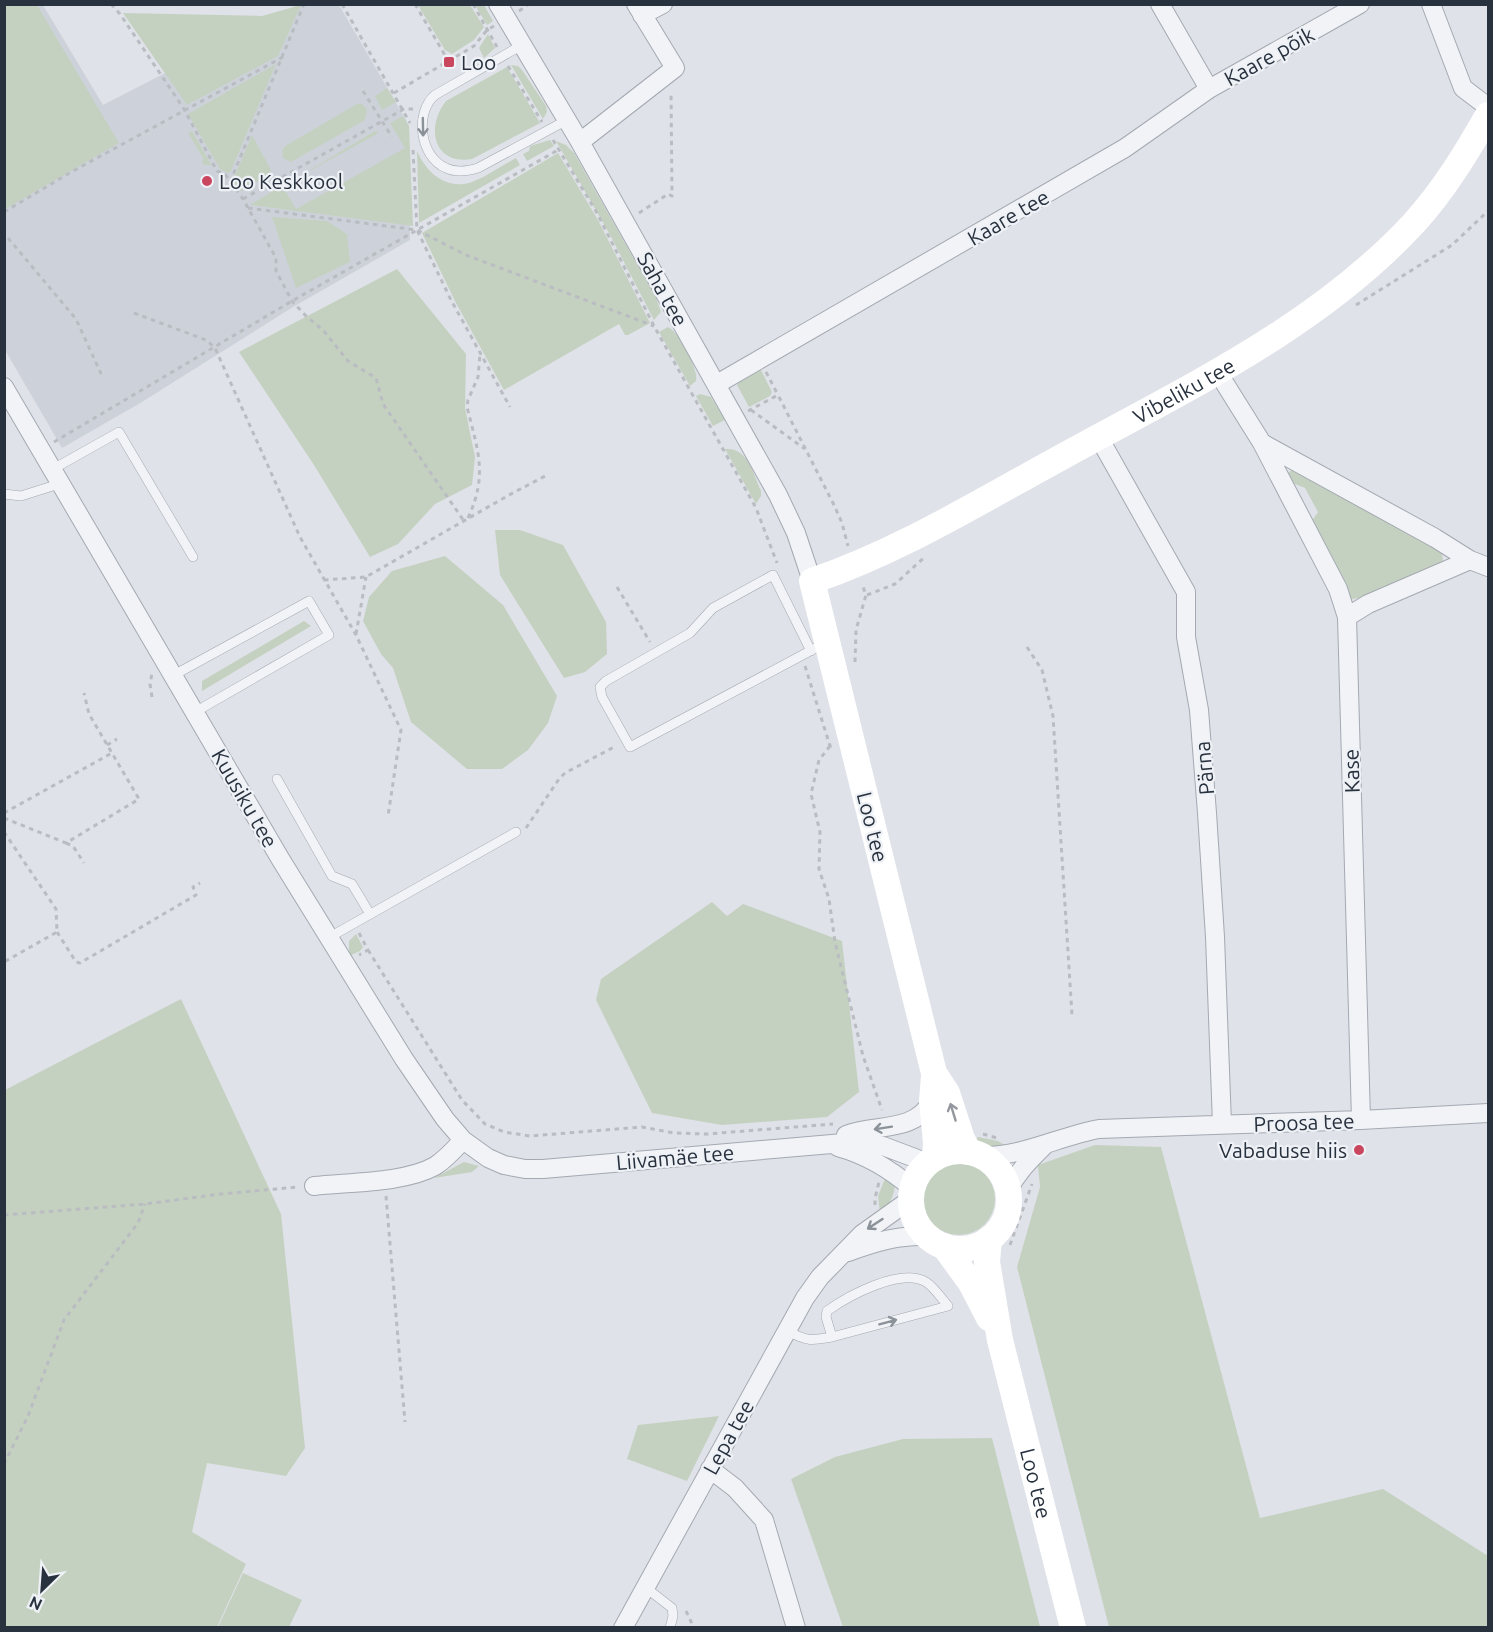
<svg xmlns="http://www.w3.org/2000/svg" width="1493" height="1632" font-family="Ubuntu,sans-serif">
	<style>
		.built { fill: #cdd2da }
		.green { fill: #c5d1c0 }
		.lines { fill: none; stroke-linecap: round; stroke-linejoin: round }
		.lane-casing { stroke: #a4a9b2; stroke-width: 10 }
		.street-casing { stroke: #a4a9b2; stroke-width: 20 }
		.path { stroke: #b9bdc2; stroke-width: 3; stroke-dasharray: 4.5 4.5; stroke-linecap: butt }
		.lane { stroke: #f1f3f6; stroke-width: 9 }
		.street { stroke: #f1f3f6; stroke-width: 18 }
		.secondary { stroke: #fff; stroke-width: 26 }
		.oneway { stroke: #8c929a }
		.oneway2 { stroke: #94989e }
		.poi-dot { fill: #ca465f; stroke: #eef1f5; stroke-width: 2 }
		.labels { text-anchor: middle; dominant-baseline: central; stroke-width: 4.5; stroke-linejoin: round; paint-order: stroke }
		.street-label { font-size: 21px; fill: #28313e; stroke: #eef1f5 }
		.poi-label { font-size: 21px; fill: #28313e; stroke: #eef1f5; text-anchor: start }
	</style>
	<rect width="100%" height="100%" fill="#dfe2e8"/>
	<!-- built -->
	<path class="built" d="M 4,5 L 43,5 L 103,105 L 297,5 L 339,5 L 407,122 L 410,240 L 293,307 L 142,402 L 62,448 L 5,350 Z"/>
	<!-- green -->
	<path class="green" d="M 4,5 L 37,5 L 119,143 L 5,209 Z
		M 301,5 L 278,56 L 187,105 L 123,13 L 262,16 Z
		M 418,5 L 470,5 L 484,27 L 474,40 L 452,54 L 445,50 Z
		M 475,5 L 484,5 L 493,21 L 487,25 Z
		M 488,34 L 495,48 L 484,58 L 479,48 Z
		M 276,64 L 231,171 L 228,173 L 220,169 L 188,114 Z
		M 511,65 L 518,66 L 522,70 L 546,106 L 547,112 L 543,119 Z
		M 507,67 L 540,123 L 472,159 C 434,165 425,128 446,101 Z
		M 387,88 L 396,102 L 382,110 L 375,96 Z
		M 357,104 L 362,104 L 367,109 L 365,120 L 291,162 L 283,158 L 282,151 L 285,146 Z
		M 403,116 L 409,126 L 413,226 L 250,205 L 273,191 L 280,189 L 286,192 L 296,209 L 405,148 L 390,123 Z
		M 192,131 L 212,166 L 202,164 L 203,158 L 188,133 Z
		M 375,131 L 378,132 L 377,134 L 295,179 Z
		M 252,135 L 271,170 L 269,175 L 241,191 L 233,180 Z
		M 550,140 L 554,146 L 527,161 L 523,154 L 529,151 L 530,146 Z
		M 556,141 L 566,145 L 574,153 L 656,298 L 661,312 L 654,320 L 609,233 Z
		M 417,151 C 426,172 445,189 469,183 C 485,178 501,166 516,158 L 520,165 L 419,223 Z
		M 558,153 L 598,220 L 650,323 L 628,335 L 625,335 L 619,324 L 504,390 L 456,303 L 422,233 Z
		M 272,217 L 327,221 L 347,234 L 350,262 L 296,288 Z
		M 397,269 L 466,354 L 465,408 L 475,457 L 472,485 L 435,504 L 398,544 L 370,557 L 314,465 L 239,352 Z
		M 668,327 C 679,332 699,369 696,381 L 690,386 L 659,332 Z
		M 760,368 L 772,392 L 770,396 L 749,407 L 737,385 L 740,380 Z
		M 700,394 L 711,397 L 725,420 L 713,426 L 696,396 Z
		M 725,449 C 748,447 753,473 761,491 L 761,496 L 756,504 Z
		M 1295,467 L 1442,553 L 1443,563 L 1436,568 L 1360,598 L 1351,599 L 1344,594 L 1311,522 L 1318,512 L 1305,488 L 1290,482 L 1288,473 Z
		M 495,530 L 520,530 L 563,545 L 606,622 L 607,654 L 585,672 L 564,678 L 500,575 Z
		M 445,556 L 503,605 L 557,696 L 548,723 L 528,750 L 502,769 L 467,769 L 411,722 L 393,668 L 381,654 L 363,621 L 369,597 L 392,571 Z
		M 304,621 L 311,626 L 202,691 L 202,681 Z
		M 712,902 L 727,916 L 743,904 L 842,941 L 859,1092 L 827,1117 L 722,1125 L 652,1113 L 596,1000 L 601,979 Z
		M 356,934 L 363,947 L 360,951 L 349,956 L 349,941 Z
		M 181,999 L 281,1214 L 305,1448 L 286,1476 L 207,1463 L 192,1532 L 246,1564 L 217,1627 L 5,1627 L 5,1090 Z
		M 978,1137 L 998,1141 L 1008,1147 L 990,1149 L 974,1141 Z
		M 1095,1145 L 1161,1147 L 1260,1518 L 1383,1489 L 1488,1556 L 1488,1627 L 1109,1627 L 1017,1267 L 1040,1187 L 1038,1165 Z
		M 464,1162 L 479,1166 L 472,1172 L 434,1178 Z
		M923 1199a36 36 0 1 1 72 0a36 36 0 1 1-72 0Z
		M 886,1176 L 895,1184 C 894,1196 890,1205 880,1213 L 878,1196 Z
		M 719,1416 L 687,1481 L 627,1459 L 638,1425 Z
		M 992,1438 L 1040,1627 L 843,1627 L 791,1479 L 835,1457 L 903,1439 Z
		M 243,1573 L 302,1600 L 289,1627 L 218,1627 Z"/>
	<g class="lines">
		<defs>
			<path id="lane" d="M 522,45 L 435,95 C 414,113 420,157 446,168 C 456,173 468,171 478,168 L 567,120
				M 53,469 L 119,432 L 193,557
				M 4,494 L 21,496 L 62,483
				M 811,651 L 773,575 L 713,608 L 690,633 L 606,681 L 600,687 L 602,697 L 630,747 L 825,643
				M 174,675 L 309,601 L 329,635 L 195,712
				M 277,779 L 332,876 L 352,884 L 370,914
				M 328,938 L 516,832
				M 787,1331 C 807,1341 810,1341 832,1337 L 948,1306 C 942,1299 934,1287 926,1282 C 901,1267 848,1296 827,1311 L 826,1317 L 832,1337
				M 645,1587 L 672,1608 L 673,1616 L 670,1628"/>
			<path id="street" d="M 498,4 L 580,142 L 778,495 L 796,533 L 812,581
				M 1160,4 L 1209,89
				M 1431,4 L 1463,88 L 1488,107
				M 642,15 L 663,4
				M 580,142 L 675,68 L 636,4
				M 1217,371 L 1262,443 L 1338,589 L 1347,617 L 1361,1120
				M 717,384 L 1125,148 L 1209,89 L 1360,4
				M 4,387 L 281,860 L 404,1059 L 445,1119 L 463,1140 L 488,1158 L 504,1165 L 525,1169 L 543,1169 L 855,1142 L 883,1146 L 928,1163
				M 1098,436 L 1186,592 L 1186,637 L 1199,710 L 1207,813 L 1215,937 L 1222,1124
				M 1262,443 L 1435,538 L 1470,560 L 1488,567
				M 1347,617 L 1368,604 L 1470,560
				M 846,1135 C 876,1123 913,1134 932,1101
				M 838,1147 C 867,1155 890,1169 912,1188
				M 982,1156 C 1022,1157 1060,1136 1099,1129 L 1361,1120 L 1488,1113
				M 314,1186 C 349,1182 405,1183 435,1166 C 446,1159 454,1150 463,1140
				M 1008,1191 C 1017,1172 1030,1160 1045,1145
				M 848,1252 C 875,1242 898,1235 927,1236
				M 710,1469 L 735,1488 L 764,1520 L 796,1628
				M 623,1628 L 805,1298 L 820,1277 L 862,1234 L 911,1199"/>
		</defs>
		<!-- lane casing -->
		<use href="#lane" class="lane-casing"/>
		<!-- street casing -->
		<use href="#street" class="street-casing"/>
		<!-- path -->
		<path class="path" d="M 111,4 L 120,14 L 184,109 L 217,171 L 225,174 L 243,199 L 276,258 L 276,271 L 292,301 L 305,315 L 323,330 L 348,361 L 376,378 L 383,404 L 464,521
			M 342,4 L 410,123
			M 415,4 L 449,62
			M 473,4 L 497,47
			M 519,11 L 529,4
			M 508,66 L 542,122
			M 363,91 L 392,137
			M 394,93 L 474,46 L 487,30 L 494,26
			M 553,140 L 597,213 L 654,326 L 756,508 L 777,563
			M 413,150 L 417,230 L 451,300 L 510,407
			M 230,182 L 304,4
			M 243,199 L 404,109 L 413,109
			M 248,208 L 417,230 L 466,255 L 654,326
			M 4,212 L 73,171 L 283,57
			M 639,213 L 668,194 L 672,196 L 671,92
			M 8,238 L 76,319 L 103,378
			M 1356,305 L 1452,245 L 1488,211
			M 134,313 L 206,340 L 215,348 L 300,537 L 356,635 L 401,730 L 388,816
			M 766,372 L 778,395
			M 751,410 L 805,449
			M 748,411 L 778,395 L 834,505 L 842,523 L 848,546
			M 54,442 L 292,301 L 558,150
			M 468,518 C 488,475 478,451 467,407 L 468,400 L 478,377 L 480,354
			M 324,580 L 366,577 L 509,495 L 547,475
			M 617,587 L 650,642
			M 867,595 L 895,584 L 926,556
			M 356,634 L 366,577
			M 1027,647 L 1042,670 L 1053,716 L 1072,1015
			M 855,662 L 856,630 L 866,595 L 862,584
			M 805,666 L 830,746 L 832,746
			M 152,697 L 150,684 L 152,673
			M 107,745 L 117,739
			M 830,746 L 819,760 L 811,794 L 820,832 L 819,869 L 829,899 L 835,942 L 863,1056 L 882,1110
			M 4,813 L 112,753
			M 4,818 L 66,843 L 139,799 L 89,714 L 84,693
			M 526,828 L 559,779 L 565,773 L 616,746
			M 4,832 L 56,909 L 57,932 L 4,962
			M 66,843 L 73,846 L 84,863
			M 57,932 L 76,962 L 80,963 L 196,895 L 193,887 L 200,883
			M 359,933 L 368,950 L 359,955
			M 368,950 L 462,1100 L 485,1124 L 504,1132 L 530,1136 L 642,1127 L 674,1133 L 707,1134 L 833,1124
			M 983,1134 L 997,1138
			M 386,1196 L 405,1422
			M 875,1205 L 875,1198 L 879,1182
			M 4,1215 L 145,1204 L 221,1194 L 298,1187
			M 1010,1245 L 1032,1184
			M 4,1464 L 28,1416 L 64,1320 L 138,1223 L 145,1204
			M 686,1611 L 694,1628"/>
		<!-- lane -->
		<use href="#lane" class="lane"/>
		<!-- street -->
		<use href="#street" class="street"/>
		<!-- secondary -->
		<g class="secondary">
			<path d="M 934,1076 L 932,1101 L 936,1143 L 935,1158"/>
			<circle cx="960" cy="1200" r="49"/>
			<path id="s1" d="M 969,1152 L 962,1139 L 947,1093 L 934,1073 L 812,581 C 900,551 979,502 1060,458 C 1183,390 1317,328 1414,223 C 1444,190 1467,152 1488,115"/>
			<path id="s2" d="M 989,1239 L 987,1262 L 1000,1340 L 1073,1628"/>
			<path d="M 944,1246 L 971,1283 L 989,1318"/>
		</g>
	</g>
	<!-- one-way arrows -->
	<defs><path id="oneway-shaft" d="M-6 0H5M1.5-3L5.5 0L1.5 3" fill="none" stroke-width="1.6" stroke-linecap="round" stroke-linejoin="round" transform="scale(1.5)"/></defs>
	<g class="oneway">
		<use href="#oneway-shaft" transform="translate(423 127) rotate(89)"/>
		<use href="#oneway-shaft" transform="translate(883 1128) rotate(171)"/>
		<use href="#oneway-shaft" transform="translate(875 1224) rotate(147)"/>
		<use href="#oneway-shaft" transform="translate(888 1322) rotate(-15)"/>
	</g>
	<use class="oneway2" href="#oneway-shaft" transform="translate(953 1112) rotate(-107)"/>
	<!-- markers -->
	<g class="poi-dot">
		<rect x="443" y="56" width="12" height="12" rx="3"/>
		<circle cx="207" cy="181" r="6"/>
		<circle cx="1359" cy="1150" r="6"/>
	</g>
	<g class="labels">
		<!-- street labels -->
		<g class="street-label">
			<text transform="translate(1269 56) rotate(-29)">Kaare põik</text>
			<text transform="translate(1008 217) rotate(-30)">Kaare tee</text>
			<text transform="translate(663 289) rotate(61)">Saha tee</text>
			<text stroke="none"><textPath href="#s1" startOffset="1012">Vibeliku tee</textPath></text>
			<text transform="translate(1204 768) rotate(-95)">Pärna</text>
			<text transform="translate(1351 771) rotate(-92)">Kase</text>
			<text transform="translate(245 798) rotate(60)">Kuusiku tee</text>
			<text transform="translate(873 827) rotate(76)">Loo tee</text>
			<text transform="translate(1304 1122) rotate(-2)">Proosa tee</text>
			<text transform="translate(675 1157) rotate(-5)">Liivamäe tee</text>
			<text transform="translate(728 1437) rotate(-61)">Lepa tee</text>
			<text stroke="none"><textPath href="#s2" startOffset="250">Loo tee</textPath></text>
		</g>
		<!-- poi labels -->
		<g class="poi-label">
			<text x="461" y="62">Loo</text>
			<text x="219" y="181">Loo Keskkool</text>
			<text x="1347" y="1150" text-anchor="end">Vabaduse hiis</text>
		</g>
	</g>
	<!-- border -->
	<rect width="1493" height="1632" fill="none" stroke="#28313e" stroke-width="12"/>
	<!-- north arrow -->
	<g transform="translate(42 1590) rotate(205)" stroke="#eef1f5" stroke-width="4.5" paint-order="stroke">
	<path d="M0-4.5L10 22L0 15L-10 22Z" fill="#28313e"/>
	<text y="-9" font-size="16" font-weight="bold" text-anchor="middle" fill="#28313e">N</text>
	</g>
</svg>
